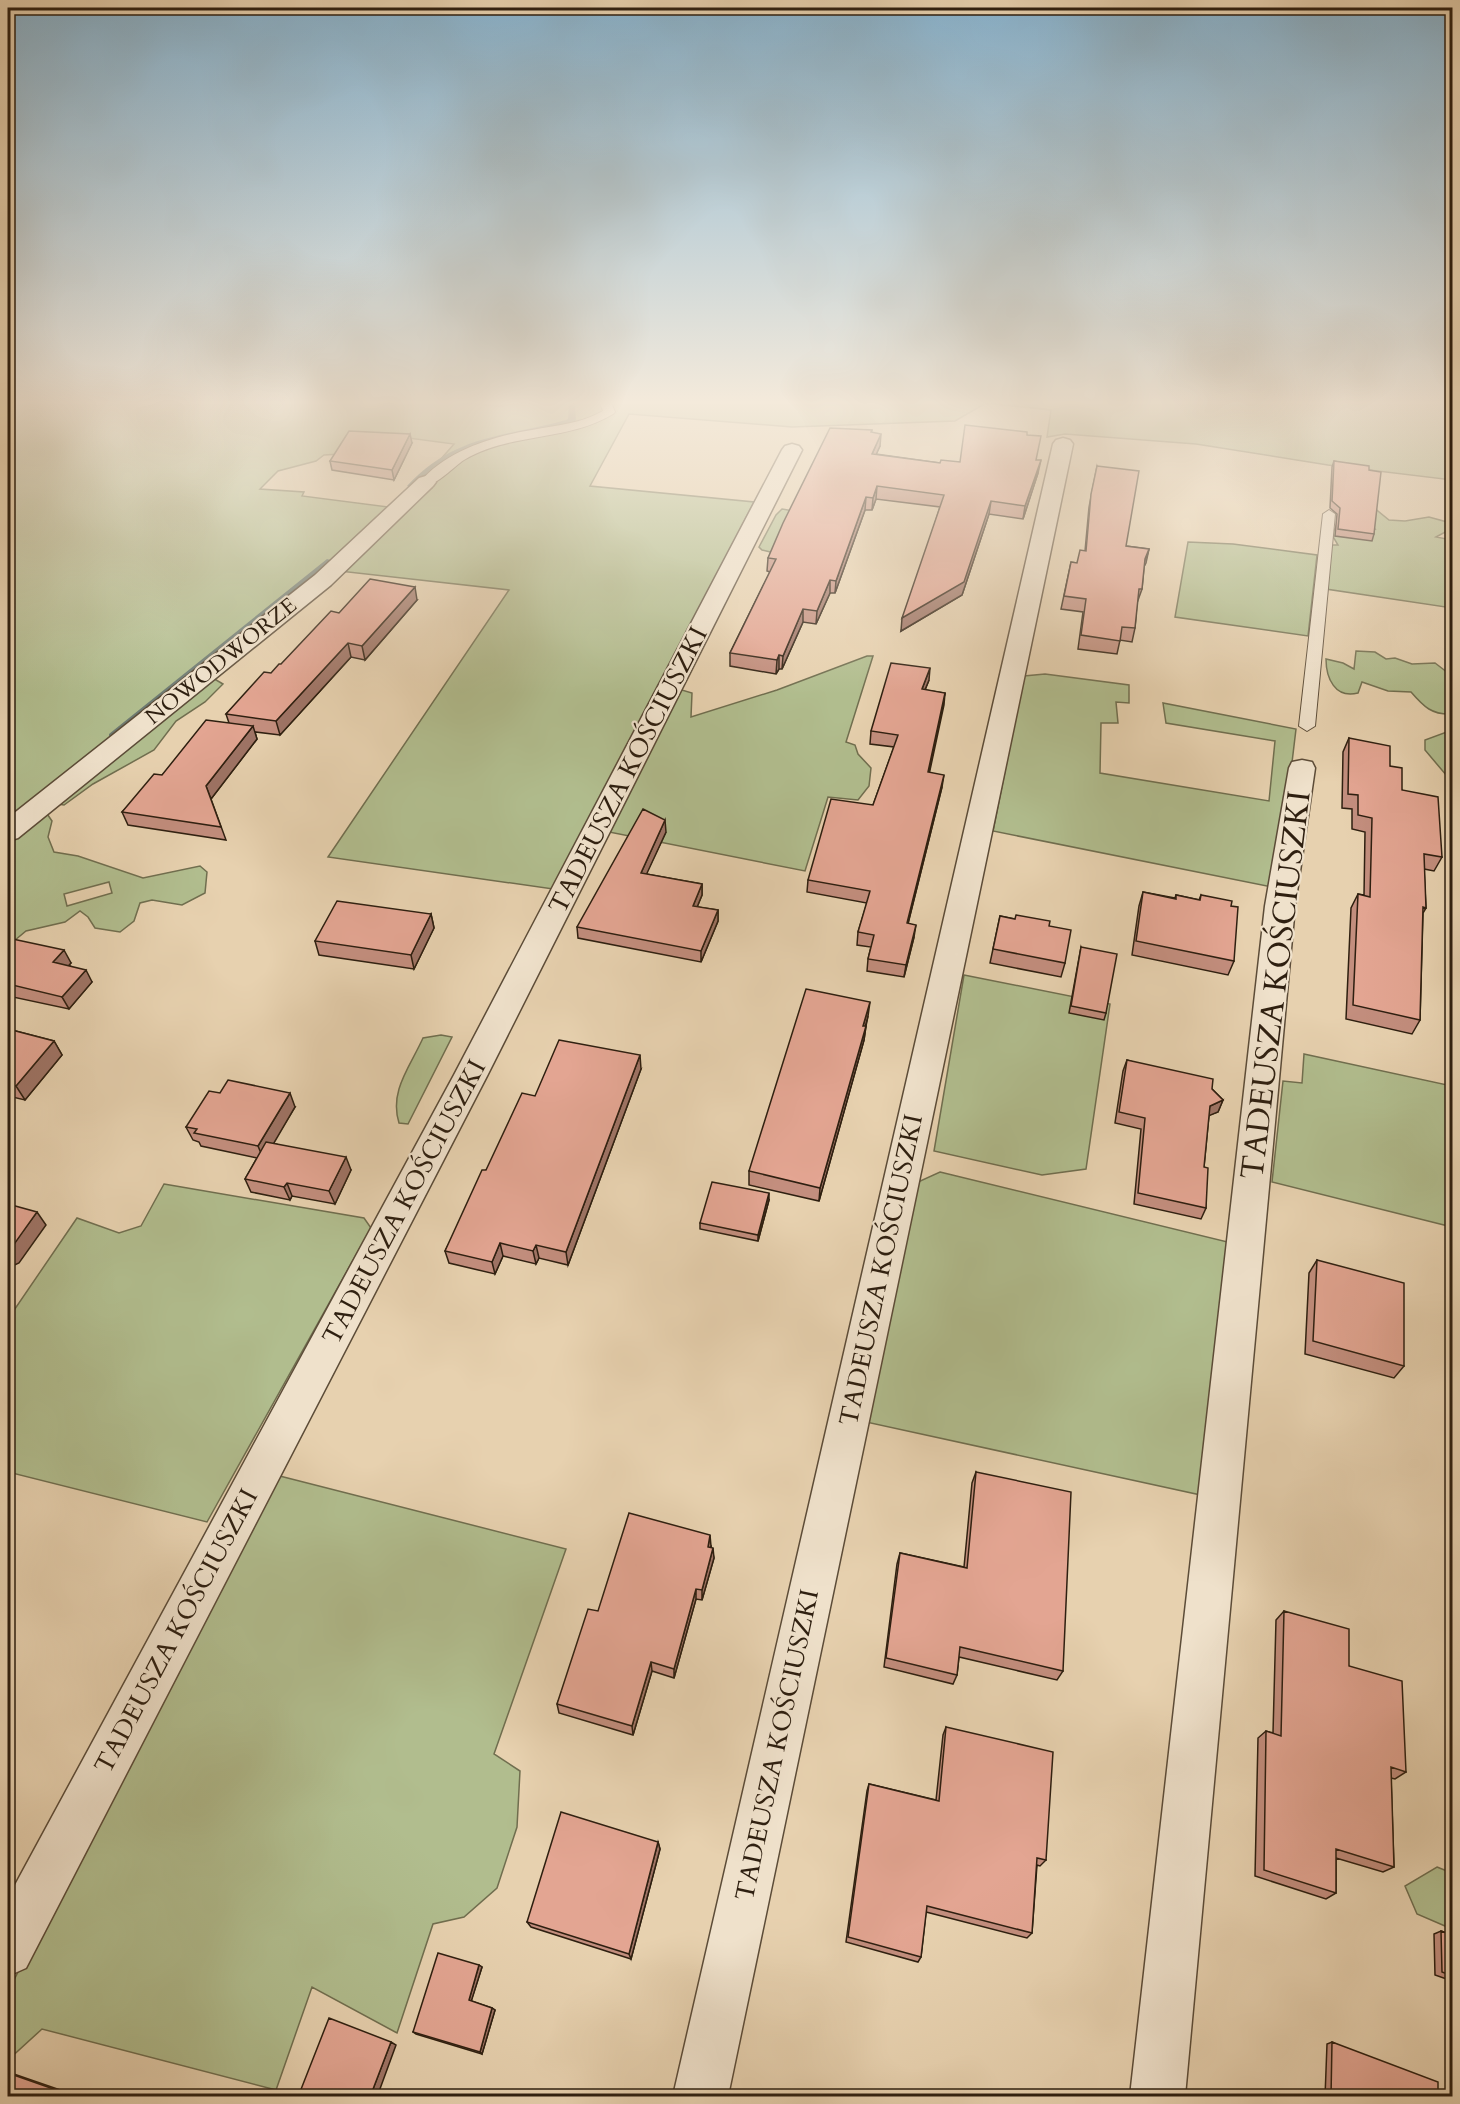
<svg xmlns="http://www.w3.org/2000/svg" width="1460" height="2104" font-family="Cardo,serif">
	<style>
		.green { fill: #b1bd8e; stroke: #706e4f; stroke-width: 1.5; fill-rule: evenodd }
		.lines { fill: none; stroke-linecap: round; stroke-linejoin: round }
		.stream { fill: #6e7a71; fill-rule: evenodd }
		.lane-casing { stroke: #5c4c38; stroke-width: 2 }
		.street-casing { stroke: #5c4c38; stroke-width: 3 }
		.lane { fill: #efe1cb; fill-rule: evenodd }
		.street { fill: #efe1cb; fill-rule: evenodd }
		.wall { fill: #c38e7e; stroke: #2e1f10; stroke-width: 1.5 }
		.shaded-wall { fill: #9f7466; stroke: #2e1f10; stroke-width: 1.5 }
		.building { fill: #e3a592; stroke: #2e1f10; stroke-width: 1.5 }
		.labels { text-anchor: middle; dominant-baseline: central; stroke-width: 4.5; stroke-linejoin: round; paint-order: stroke }
		.far-street-label { font-size: 22px; fill: #2e1f10; stroke: #efe1cb }
		.street-label { font-size: 26px; fill: #2e1f10; stroke: #efe1cb }
		.near-street-label { font-size: 32px; fill: #2e1f10; stroke: #efe1cb }
	</style>
	<rect width="100%" height="100%" fill="#e7d1af"/>
	<filter id="stains"><feTurbulence type="fractalNoise" baseFrequency=".00333" numOctaves="4"/><feColorMatrix values="0 0 0 0 .2 0 0 0 0 .09 0 0 0 0 .02 0 0 0 .5 -.17"/></filter>
	<radialGradient id="worn" r=".72"><stop offset=".6" stop-color="#630" stop-opacity="0"/><stop offset="1" stop-color="#630" stop-opacity=".3"/></radialGradient>
	<!-- green -->
	<path class="green" d="M 8,400 L 378,400 L 380,405 L 410,400 L 431,400 L 501,406 C 513,402 529,406 539,400 L 590,400 L 597,402 L 599,400 L 1261,400 L 1295,404 L 1298,400 L 1452,400 L 1452,480 L 1328,465 L 1196,444 L 1065,434 L 1047,437 L 1051,410 L 986,403 L 955,421 L 792,427 L 629,414 L 590,486 L 754,502 L 640,726 L 553,889 L 328,857 L 509,590 L 339,571 L 432,488 L 419,484 L 454,444 L 386,435 L 340,454 L 324,455 L 316,461 L 278,471 L 260,489 L 304,492 L 302,496 L 396,508 L 211,677 L 223,684 L 205,702 L 176,721 L 154,750 L 93,784 L 64,805 L 51,803 L 43,808 L 52,821 L 48,837 L 54,852 L 78,856 L 143,878 L 200,866 L 207,872 L 205,893 L 182,905 L 152,900 L 140,903 L 134,921 L 120,932 L 95,928 L 88,917 L 80,911 L 65,922 L 26,931 L 8,946 L 8,904 L 14,902 L 11,883 L 8,884 ZM 109,882 L 112,893 L 67,906 L 64,894 Z
		M 1373,507 L 1389,520 L 1405,521 L 1429,517 L 1447,522 L 1451,529 L 1436,537 L 1452,540 L 1452,608 L 1326,589 L 1330,545 L 1338,545 L 1332,535 L 1337,524 L 1375,529 L 1372,525 Z
		M 782,509 L 794,511 L 779,554 L 762,550 L 759,547 L 776,515 Z
		M 1188,542 L 1233,544 L 1317,555 L 1308,636 L 1175,617 Z
		M 1356,651 L 1375,652 L 1386,659 L 1395,658 L 1412,664 L 1435,663 L 1452,676 L 1452,691 L 1449,691 L 1449,695 L 1452,698 L 1452,714 C 1432,715 1424,707 1411,692 L 1388,691 L 1362,682 L 1358,693 C 1335,699 1326,678 1326,659 L 1343,663 L 1354,669 Z
		M 867,656 L 873,656 L 846,742 L 855,745 L 858,754 L 871,768 L 869,786 L 858,800 L 828,797 L 805,871 L 604,831 L 677,693 L 682,690 L 692,693 L 691,717 L 777,690 Z
		M 1045,674 L 1129,685 L 1129,703 L 1116,702 L 1118,723 L 1101,723 L 1100,773 L 1269,801 L 1275,741 L 1166,723 L 1163,703 L 1296,729 L 1277,888 L 993,831 L 1024,676 Z
		M 1452,730 L 1452,782 L 1425,750 L 1425,740 Z
		M 964,975 L 1110,1004 L 1086,1169 L 1042,1175 L 934,1151 Z
		M 441,1035 L 452,1037 L 408,1124 L 399,1123 C 389,1091 410,1067 423,1038 Z
		M 1304,1054 L 1452,1086 L 1452,1227 L 1272,1182 L 1283,1081 L 1302,1083 Z
		M 940,1172 L 1240,1245 L 1210,1497 L 866,1422 L 918,1182 Z
		M 164,1184 L 364,1218 L 371,1228 L 207,1522 L 8,1472 L 8,1319 L 77,1218 L 119,1233 L 141,1226 Z
		M 268,1473 L 566,1549 L 494,1754 L 520,1771 L 517,1827 L 497,1888 L 464,1917 L 433,1924 L 397,2033 L 312,1987 L 276,2090 L 42,2029 L 8,2060 L 8,1992 Z
		M 1437,1867 L 1452,1873 L 1452,1929 L 1417,1914 L 1405,1886 Z"/>
	<g class="lines">
		<!-- stream -->
		<path class="stream" d="M 574,400 L 577,402 L 575,404 L 576,420 L 572,424 L 497,439 L 471,448 L 447,461 L 414,488 L 407,486 C 455,434 505,437 566,420 L 568,419 L 569,404 Z
			M 327,559 L 334,561 L 115,738 L 109,738 L 109,734 Z"/>
		<defs>
			<path id="lane" d="M 595,400 L 610,400 L 615,412 L 613,414 C 567,442 511,432 464,460 C 453,467 435,488 422,485 L 420,482 C 446,451 493,436 532,430 C 557,425 580,424 603,411 L 600,403 Z
				M 1329,510 L 1335,514 L 1315,726 L 1307,731 L 1299,726 L 1323,514 Z"/>
			<path id="street" d="M 1063,438 L 1070,440 L 1073,444 L 728,2096 L 673,2096 L 1053,444 L 1056,440 Z
				M 792,444 L 799,446 L 802,450 L 487,1076 L 26,1968 L 8,1976 L 8,1898 L 454,1075 L 782,450 L 785,446 Z
				M 426,476 L 433,478 L 436,482 L 433,486 L 331,585 L 18,838 L 8,841 L 8,818 L 315,575 L 419,478 Z
				M 1302,760 L 1312,762 L 1315,768 L 1295,906 L 1185,2096 L 1130,2096 L 1265,906 L 1289,768 L 1292,762 Z"/>
		</defs>
		<!-- lane casing -->
		<use href="#lane" class="lane-casing"/>
		<!-- street casing -->
		<use href="#street" class="street-casing"/>
		<!-- lane -->
		<use href="#lane" class="lane"/>
		<!-- street -->
		<use href="#street" class="street"/>
	</g>
	<!-- wall -->
	<path class="wall" d="M 872,430 L 871,433 L 880,446 L 876,454 L 940,463 L 960,462 L 1027,435 L 1036,460 L 1038,473 L 1023,519 L 989,514 L 962,595 L 901,631 L 940,507 L 876,499 L 872,510 L 865,510 L 835,593 L 830,593 L 816,624 L 803,622 L 782,669 L 779,669 L 776,674 L 730,666 L 730,653 L 770,572 L 767,571 L 768,558 Z
		M 412,443 L 394,480 L 332,470 L 330,461 Z
		M 1334,461 L 1369,470 L 1374,534 L 1372,541 L 1335,536 L 1337,514 L 1330,508 L 1332,467 Z
		M 1097,466 L 1126,546 L 1149,549 L 1144,567 L 1142,589 L 1137,603 L 1135,628 L 1132,642 L 1120,640 L 1117,654 L 1078,649 L 1083,612 L 1061,609 L 1071,562 L 1077,563 L 1085,551 L 1089,507 Z
		M 417,600 L 365,660 L 351,657 L 280,735 L 255,732 L 257,739 L 211,799 L 226,840 L 128,825 L 122,812 L 162,775 L 229,723 L 226,714 L 339,613 Z
		M 1452,611 L 1452,696 L 1451,696 Z
		M 929,680 L 925,690 L 945,693 L 929,772 L 942,787 L 908,923 L 914,937 L 904,977 L 867,971 L 868,959 L 871,947 L 857,945 L 858,932 L 867,903 L 807,892 L 808,880 L 873,805 L 894,747 L 870,744 L 871,731 Z
		M 1349,738 L 1390,766 L 1402,790 L 1442,857 L 1434,871 L 1424,869 L 1426,908 L 1423,913 L 1420,1020 L 1412,1034 L 1346,1019 L 1351,908 L 1358,894 L 1364,895 L 1365,832 L 1352,829 L 1352,809 L 1342,808 L 1343,752 Z
		M 666,832 L 646,874 L 702,884 L 702,895 L 697,907 L 718,910 L 718,921 L 701,962 L 578,938 L 577,927 Z
		M 1143,892 L 1175,898 L 1176,895 L 1199,900 L 1201,895 L 1234,961 L 1228,975 L 1132,955 L 1139,906 Z
		M 431,914 L 434,928 L 414,969 L 319,955 L 315,941 Z
		M 1000,916 L 1049,926 L 1065,963 L 1061,977 L 990,963 Z
		M 8,938 L 71,963 L 69,965 L 92,982 L 69,1009 L 8,996 Z
		M 1081,947 L 1106,1013 L 1104,1020 L 1069,1013 Z
		M 868,1016 L 866,1026 L 864,1040 L 819,1201 L 749,1185 L 749,1171 Z
		M 8,1029 L 54,1041 L 62,1055 L 25,1100 L 8,1096 Z
		M 1127,1060 L 1212,1089 L 1223,1100 L 1218,1112 L 1209,1115 L 1204,1167 L 1206,1208 L 1201,1219 L 1134,1204 L 1141,1129 L 1115,1123 L 1123,1071 Z
		M 641,1069 L 568,1265 L 539,1258 L 536,1264 L 503,1256 L 495,1274 L 449,1263 L 445,1251 L 486,1170 Z
		M 295,1107 L 273,1143 L 351,1170 L 335,1204 L 292,1196 L 290,1200 L 251,1192 L 245,1179 L 257,1158 L 201,1146 L 199,1142 L 193,1140 L 186,1127 Z
		M 769,1200 L 758,1241 L 700,1229 L 700,1223 Z
		M 1317,1260 L 1404,1366 L 1394,1378 L 1305,1354 L 1309,1273 Z
		M 976,1472 L 1063,1671 L 1057,1680 L 959,1657 L 957,1675 L 953,1684 L 884,1667 L 897,1564 L 900,1553 L 964,1567 L 972,1483 Z
		M 711,1546 L 714,1558 L 702,1600 L 696,1599 L 674,1678 L 652,1671 L 633,1735 L 559,1713 L 557,1704 L 598,1611 Z
		M 1284,1611 L 1349,1666 L 1406,1772 L 1395,1779 L 1391,1778 L 1394,1867 L 1383,1872 L 1336,1858 L 1336,1893 L 1326,1899 L 1255,1876 L 1258,1738 L 1266,1731 L 1273,1733 L 1276,1620 Z
		M 946,1727 L 1046,1860 L 1040,1866 L 1037,1865 L 1032,1933 L 1027,1938 L 926,1912 L 921,1957 L 918,1962 L 846,1942 L 867,1791 L 869,1784 L 936,1800 L 943,1735 Z
		M 658,1842 L 660,1849 L 631,1959 L 531,1927 L 527,1922 Z
		M 1441,1931 L 1452,1935 L 1452,1981 L 1435,1975 L 1434,1934 Z
		M 479,1965 L 482,1967 L 471,2001 L 492,2008 L 495,2010 L 482,2054 L 416,2034 L 413,2032 Z
		M 1332,2042 L 1438,2097 L 1325,2097 L 1327,2044 Z"/>
	<!-- shaded-wall -->
	<path class="shaded-wall" d="M 410,434 L 412,443 L 394,480 L 392,470 Z
		M 881,434 L 880,446 L 871,466 L 872,454 Z
		M 1041,460 L 1038,473 L 1023,519 L 1025,506 Z
		M 877,486 L 876,499 L 872,510 L 873,498 Z
		M 866,497 L 865,510 L 835,593 L 836,581 Z
		M 991,501 L 989,514 L 962,595 L 901,631 L 902,618 Z
		M 1149,549 L 1146,563 L 1141,572 L 1145,559 Z
		M 830,580 L 830,593 L 816,624 L 817,611 Z
		M 415,587 L 417,600 L 365,660 L 362,646 Z
		M 803,609 L 803,622 L 782,669 L 783,656 Z
		M 348,643 L 351,657 L 280,735 L 276,721 Z
		M 779,655 L 779,669 L 776,674 L 777,660 Z
		M 930,668 L 929,680 L 920,702 L 922,689 Z
		M 945,693 L 944,705 L 927,784 L 928,772 Z
		M 253,726 L 257,739 L 211,799 L 206,786 Z
		M 944,775 L 942,787 L 905,936 L 907,923 Z
		M 665,820 L 666,832 L 642,884 L 641,873 Z
		M 702,884 L 702,895 L 693,917 L 693,906 Z
		M 718,910 L 718,921 L 701,962 L 701,951 Z
		M 431,914 L 434,928 L 414,969 L 411,955 Z
		M 916,925 L 914,937 L 904,977 L 906,965 Z
		M 64,950 L 71,963 L 60,975 L 53,962 Z
		M 86,970 L 92,982 L 69,1009 L 62,997 Z
		M 870,1002 L 868,1016 L 862,1039 L 863,1026 Z
		M 866,1026 L 864,1040 L 819,1201 L 820,1188 Z
		M 54,1041 L 62,1055 L 25,1100 L 16,1086 Z
		M 640,1055 L 641,1069 L 568,1265 L 566,1252 Z
		M 290,1093 L 295,1107 L 264,1160 L 258,1146 Z
		M 1223,1100 L 1218,1112 L 1206,1117 L 1210,1106 Z
		M 346,1157 L 351,1170 L 335,1204 L 329,1191 Z
		M 287,1183 L 292,1196 L 290,1200 L 284,1187 Z
		M 769,1193 L 769,1200 L 758,1241 L 758,1235 Z
		M 37,1212 L 46,1225 L 19,1263 L 8,1268 L 8,1251 Z
		M 500,1243 L 503,1256 L 495,1274 L 492,1262 Z
		M 536,1245 L 539,1258 L 536,1264 L 533,1251 Z
		M 710,1535 L 711,1546 L 708,1557 L 708,1547 Z
		M 713,1548 L 714,1558 L 702,1600 L 702,1590 Z
		M 696,1589 L 696,1599 L 674,1678 L 674,1669 Z
		M 651,1662 L 652,1671 L 633,1735 L 632,1726 Z
		M 658,1842 L 660,1849 L 631,1959 L 629,1954 Z
		M 479,1965 L 482,1967 L 471,2002 L 469,2000 Z
		M 492,2008 L 495,2010 L 482,2054 L 480,2052 Z
		M 391,2042 L 396,2045 L 377,2097 L 370,2097 Z
		M 8,2072 L 69,2093 L 68,2097 L 60,2097 L 8,2073 Z"/>
	<!-- building -->
	<path class="building" d="M 965,425 L 1027,432 L 1027,435 L 1041,436 L 1036,460 L 1041,460 L 1025,506 L 991,501 L 964,582 L 902,618 L 944,495 L 877,486 L 873,498 L 866,497 L 836,581 L 830,580 L 817,611 L 803,609 L 783,656 L 779,655 L 777,660 L 730,653 L 776,559 L 768,558 L 783,523 L 830,428 L 872,430 L 871,432 L 881,434 L 872,454 L 940,463 L 941,460 L 960,462 Z
		M 349,431 L 410,434 L 392,470 L 330,461 Z
		M 1334,461 L 1369,466 L 1369,470 L 1381,472 L 1374,534 L 1338,529 L 1340,508 L 1332,501 Z
		M 1097,466 L 1139,471 L 1126,546 L 1149,549 L 1145,559 L 1142,589 L 1139,589 L 1135,628 L 1122,627 L 1120,641 L 1081,635 L 1086,599 L 1064,596 L 1071,562 L 1077,563 L 1080,550 L 1086,551 L 1091,494 Z
		M 370,579 L 415,587 L 362,646 L 348,643 L 276,721 L 226,714 L 264,672 L 271,673 L 279,664 L 281,664 L 331,611 L 339,613 Z
		M 891,663 L 930,668 L 922,689 L 945,693 L 928,772 L 944,775 L 907,923 L 916,925 L 906,965 L 868,959 L 874,935 L 858,932 L 870,891 L 808,880 L 831,799 L 873,805 L 898,735 L 871,731 Z
		M 206,720 L 253,726 L 206,786 L 221,827 L 122,812 L 154,774 L 162,775 Z
		M 1349,738 L 1390,746 L 1390,766 L 1402,768 L 1402,790 L 1438,797 L 1442,857 L 1424,854 L 1426,908 L 1423,907 L 1420,1020 L 1353,1005 L 1358,894 L 1370,897 L 1372,818 L 1358,815 L 1358,795 L 1348,794 Z
		M 643,809 L 665,820 L 641,873 L 702,884 L 693,906 L 718,910 L 701,951 L 577,927 Z
		M 1143,892 L 1176,899 L 1176,895 L 1200,900 L 1201,895 L 1232,901 L 1231,906 L 1238,907 L 1234,961 L 1136,941 Z
		M 337,901 L 431,914 L 411,955 L 315,941 Z
		M 1016,915 L 1050,921 L 1049,926 L 1071,930 L 1065,963 L 993,949 L 1000,916 L 1015,919 Z
		M 8,938 L 64,950 L 53,962 L 86,970 L 62,997 L 8,984 Z
		M 1081,947 L 1117,954 L 1106,1013 L 1071,1006 Z
		M 806,989 L 870,1002 L 863,1026 L 866,1026 L 820,1188 L 749,1171 Z
		M 8,1029 L 54,1041 L 16,1086 L 8,1084 Z
		M 559,1040 L 640,1055 L 566,1252 L 536,1245 L 533,1251 L 500,1243 L 492,1262 L 445,1251 L 482,1170 L 486,1170 L 522,1093 L 535,1096 Z
		M 1127,1060 L 1213,1079 L 1212,1089 L 1223,1100 L 1210,1106 L 1204,1167 L 1208,1168 L 1206,1208 L 1138,1193 L 1145,1118 L 1119,1112 Z
		M 228,1080 L 290,1093 L 258,1146 L 194,1133 L 197,1129 L 186,1127 L 209,1091 L 220,1093 Z
		M 266,1142 L 346,1157 L 329,1191 L 287,1183 L 284,1187 L 245,1179 Z
		M 712,1182 L 769,1193 L 758,1235 L 700,1223 Z
		M 8,1204 L 37,1212 L 10,1250 L 8,1251 Z
		M 1317,1260 L 1404,1283 L 1404,1366 L 1313,1341 Z
		M 976,1472 L 1071,1492 L 1063,1671 L 960,1647 L 957,1675 L 886,1658 L 900,1553 L 967,1568 Z
		M 629,1513 L 710,1535 L 708,1547 L 713,1548 L 702,1590 L 696,1589 L 674,1669 L 651,1662 L 632,1726 L 557,1704 L 588,1609 L 598,1611 Z
		M 1284,1611 L 1349,1629 L 1349,1666 L 1402,1681 L 1406,1772 L 1391,1767 L 1394,1867 L 1336,1849 L 1336,1893 L 1264,1870 L 1266,1731 L 1281,1736 Z
		M 946,1727 L 1053,1752 L 1046,1860 L 1037,1858 L 1032,1933 L 927,1906 L 921,1957 L 848,1937 L 869,1784 L 939,1801 Z
		M 561,1812 L 658,1842 L 629,1954 L 527,1922 Z
		M 1441,1931 L 1452,1935 L 1452,1976 L 1442,1972 Z
		M 438,1953 L 479,1965 L 469,2000 L 492,2008 L 480,2052 L 413,2032 Z
		M 329,2018 L 391,2042 L 370,2097 L 298,2097 Z
		M 1332,2042 L 1438,2082 L 1438,2097 L 1331,2097 Z
		M 8,2073 L 62,2092 L 60,2097 L 8,2097 Z"/>
	<!-- sky -->
	<linearGradient id="sky" x2="0" y2="1"><stop stop-color="#88b5d2"/><stop offset="0.58" stop-color="#f4eadb"/><stop offset="1" stop-color="#f4eadb" stop-opacity="0"/></linearGradient>
	<rect width="1460" height="694" fill="url(#sky)"/>
	<g class="labels">
		<!-- far-street labels -->
		<g class="far-street-label">
			<text transform="translate(221 661) rotate(-39)">NOWODWORZE</text>
		</g>
		<!-- street labels -->
		<g class="street-label">
			<text transform="translate(628 770) rotate(-63)">TADEUSZA KOŚCIUSZKI</text>
			<text transform="translate(404 1202) rotate(-62)">TADEUSZA KOŚCIUSZKI</text>
			<text transform="translate(881 1270) rotate(-78)">TADEUSZA KOŚCIUSZKI</text>
			<text transform="translate(176 1631) rotate(-62)">TADEUSZA KOŚCIUSZKI</text>
			<text transform="translate(777 1745) rotate(-78)">TADEUSZA KOŚCIUSZKI</text>
		</g>
		<!-- near-street labels -->
		<g class="near-street-label">
			<text transform="translate(1276 985) rotate(-83)">TADEUSZA KOŚCIUSZKI</text>
		</g>
	</g>
	<!-- margin -->
	<rect width="1460" height="2104" fill="none" stroke="#e7d1af" stroke-width="30"/>
	<rect x="9" y="9" width="1442" height="2086" fill="none" stroke="#2e1f10" stroke-width="3"/>
	<rect x="15" y="15" width="1430" height="2074" fill="none" stroke="#2e1f10" stroke-width="1.5"/>
	<rect width="100%" height="100%" filter="url(#stains)"/>
	<rect width="100%" height="100%" fill="url(#worn)"/>
</svg>
